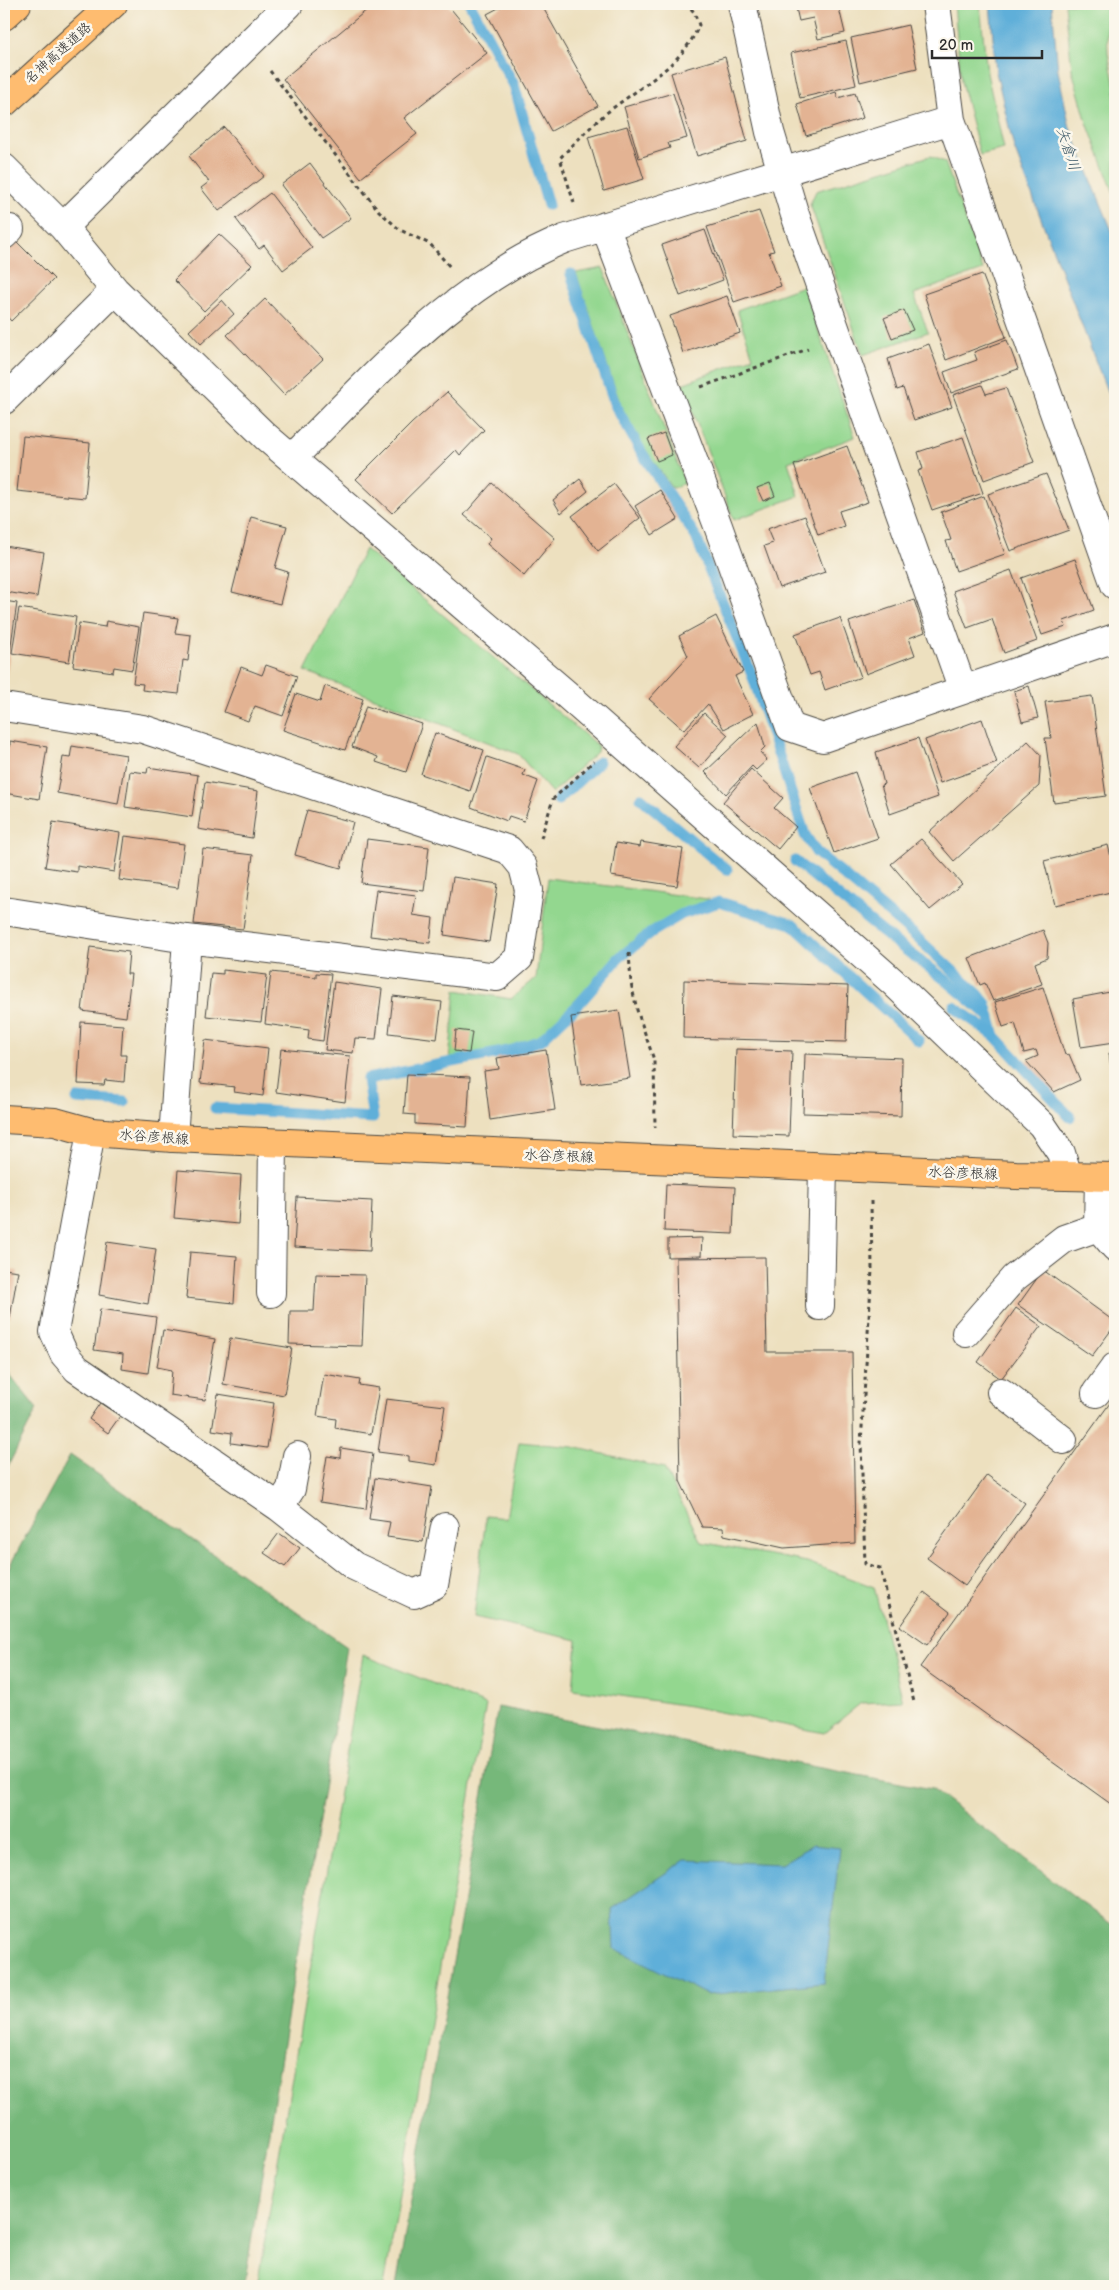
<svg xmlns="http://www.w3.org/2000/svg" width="1119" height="2290" font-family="'Balsamiq Sans','Klee One',sans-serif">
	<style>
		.green { fill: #93d78f; stroke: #5f815d }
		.forest { fill: #76b87a; stroke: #507252 }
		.water { fill: #5fafd9; stroke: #456d82 }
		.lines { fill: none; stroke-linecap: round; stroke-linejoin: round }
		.stream { stroke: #5fafd9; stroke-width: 11 }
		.building { fill: #e3b393 }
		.minor-casing { stroke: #484641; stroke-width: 30 }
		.major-casing { stroke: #484641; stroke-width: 30 }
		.highway-casing { stroke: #484641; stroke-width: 30 }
		.path { stroke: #484641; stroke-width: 3; stroke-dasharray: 4 4; stroke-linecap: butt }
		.minor { stroke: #fff; stroke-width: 28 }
		.major { stroke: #febc70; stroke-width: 28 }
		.highway { stroke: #febc70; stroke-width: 28 }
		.labels { text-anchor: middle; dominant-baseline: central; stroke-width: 5; stroke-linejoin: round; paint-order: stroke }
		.street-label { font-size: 14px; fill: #2b2b2b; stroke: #fbf7ec }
		.water-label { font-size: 15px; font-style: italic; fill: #3d5968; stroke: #fbf7ec }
	</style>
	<rect width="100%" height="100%" fill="#fbf7ec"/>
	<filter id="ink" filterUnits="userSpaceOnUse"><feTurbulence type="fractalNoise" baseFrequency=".02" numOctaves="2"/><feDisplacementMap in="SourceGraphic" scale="10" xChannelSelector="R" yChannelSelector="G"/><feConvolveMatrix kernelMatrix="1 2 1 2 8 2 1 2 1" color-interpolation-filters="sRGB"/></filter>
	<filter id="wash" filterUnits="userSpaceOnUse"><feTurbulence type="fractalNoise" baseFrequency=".0096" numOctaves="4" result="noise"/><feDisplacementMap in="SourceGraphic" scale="20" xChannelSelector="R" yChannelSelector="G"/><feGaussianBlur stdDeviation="1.12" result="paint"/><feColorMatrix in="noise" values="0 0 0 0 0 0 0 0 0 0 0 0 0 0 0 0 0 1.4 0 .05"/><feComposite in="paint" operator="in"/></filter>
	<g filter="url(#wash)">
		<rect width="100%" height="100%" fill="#ede0bf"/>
		<!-- green -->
		<path class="green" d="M 954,4 L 980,4 L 987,73 L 1004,149 L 980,155 L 961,81 Z
			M 1065,4 L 1106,4 L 1108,53 L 1115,87 L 1115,196 L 1087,123 L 1072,70 Z
			M 930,156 L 945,162 L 983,270 L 914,294 L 928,332 L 863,355 L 810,204 L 816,191 Z
			M 603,268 L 685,483 L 672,488 L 643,446 L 621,406 L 576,273 Z
			M 803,286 L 855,437 L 788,462 L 799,496 L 734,520 L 682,384 L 753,357 L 737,310 Z
			M 365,549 L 598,746 L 597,752 L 552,793 L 518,754 L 305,671 Z
			M 548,878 L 715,900 L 678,912 L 649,929 L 617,956 L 542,1036 L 512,1047 L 449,1060 L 456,990 L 511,999 L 536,978 Z
			M 519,1442 L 573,1447 L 664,1468 L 701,1542 L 807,1562 L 874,1587 L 903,1701 L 861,1703 L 824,1733 L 690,1706 L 573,1689 L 577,1640 L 474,1617 L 486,1516 L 506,1518 Z
			M 363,1655 L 486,1705 L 384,2286 L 257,2286 Z"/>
		<!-- forest -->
		<path class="forest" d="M 4,1367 L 37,1409 L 4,1474 Z
			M 70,1455 L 347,1647 L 244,2286 L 4,2286 L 4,1576 Z
			M 498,1707 L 932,1789 L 1115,1927 L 1115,2286 L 396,2286 Z"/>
		<!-- water -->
		<path class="water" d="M 990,4 L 1052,4 L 1058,71 L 1070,128 L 1115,238 L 1115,412 L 1014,148 L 996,72 Z
			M 812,1845 L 840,1848 L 824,1983 L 707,1995 L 614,1948 L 612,1909 L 685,1860 L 781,1864 Z"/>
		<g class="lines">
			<!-- stream -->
			<path class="stream" d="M 470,4 L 514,85 L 548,205
				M 571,274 L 616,407 L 642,453 L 696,537 L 754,680 L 805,835 L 816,852 L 912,933 L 978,994 L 986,1004 L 995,1036 L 1070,1117
				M 641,798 L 727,870
				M 558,800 L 599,762
				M 795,861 L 890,938 L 947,981 L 990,1017
				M 954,1007 L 995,1036
				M 77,1099 L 125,1102
				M 215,1108 L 373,1118 L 367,1079 L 513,1050 L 541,1040 L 578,1005 L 619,958 L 652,932 L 682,914 L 719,902 L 792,924 L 919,1041"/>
		</g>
		<g id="blocks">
			<!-- building -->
			<path class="building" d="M 374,4 L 447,4 L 487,53 L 404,118 L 417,134 L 361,178 L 283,79 Z
				M 506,4 L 541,4 L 598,106 L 551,131 L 487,14 Z
				M 795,4 L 838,4 L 845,33 L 818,39 L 813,18 L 799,21 Z
				M 908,25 L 917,68 L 860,82 L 851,38 Z
				M 846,41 L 856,85 L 800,98 L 791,53 Z
				M 725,57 L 747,141 L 697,156 L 671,73 Z
				M 836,92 L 838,98 L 855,93 L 863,118 L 806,136 L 797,104 Z
				M 673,93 L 687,138 L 668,143 L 670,148 L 639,158 L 624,107 Z
				M 627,126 L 644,179 L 604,191 L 588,137 Z
				M 224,127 L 264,176 L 219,211 L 201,188 L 209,182 L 189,156 Z
				M 310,163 L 351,218 L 321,238 L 281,185 Z
				M 270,193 L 312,248 L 283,270 L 264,245 L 259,249 L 236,219 Z
				M 759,211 L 774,251 L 769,252 L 781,286 L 734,302 L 707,227 Z
				M 705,230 L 723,280 L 680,296 L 662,245 Z
				M 219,234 L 252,265 L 204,311 L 174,280 Z
				M 16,241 L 54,279 L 11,321 L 4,313 L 4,254 Z
				M 982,274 L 1006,337 L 946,360 L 924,294 Z
				M 727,296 L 740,333 L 683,353 L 670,316 Z
				M 265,299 L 323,359 L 284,395 L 227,335 Z
				M 222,300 L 234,314 L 201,344 L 189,331 Z
				M 904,310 L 913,330 L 892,338 L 884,318 Z
				M 1007,340 L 1018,369 L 951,393 L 944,372 L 977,360 L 974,352 Z
				M 929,344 L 952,407 L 914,420 L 903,388 L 897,390 L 888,359 Z
				M 982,385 L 986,394 L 1006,388 L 1034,462 L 984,480 L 953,395 Z
				M 447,392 L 484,430 L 460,455 L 456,450 L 392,513 L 356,479 L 412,423 Z
				M 664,433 L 672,455 L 657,461 L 648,439 Z
				M 23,436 L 90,443 L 85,498 L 17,491 Z
				M 963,437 L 983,493 L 932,510 L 918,471 L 923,469 L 918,452 Z
				M 847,446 L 868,502 L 839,511 L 844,526 L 818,535 L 794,465 Z
				M 1046,474 L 1069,530 L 1010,551 L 988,494 Z
				M 580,479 L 588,491 L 561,513 L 553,500 Z
				M 492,483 L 555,538 L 524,576 L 487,544 L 491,538 L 464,515 Z
				M 770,483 L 775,496 L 763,501 L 757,488 Z
				M 614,484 L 640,518 L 598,551 L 572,516 Z
				M 660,490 L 678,519 L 652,535 L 635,506 Z
				M 984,496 L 1005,554 L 956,571 L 946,541 L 951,540 L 941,512 Z
				M 805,516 L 825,572 L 779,588 L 764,546 L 773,543 L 767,529 Z
				M 251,517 L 287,526 L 275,568 L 288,572 L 280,604 L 232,592 Z
				M 4,546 L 44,552 L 37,597 L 5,592 Z
				M 1075,559 L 1094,610 L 1064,621 L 1066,627 L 1042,635 L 1021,578 Z
				M 1011,570 L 1037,641 L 1004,653 L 992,619 L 967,628 L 953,591 Z
				M 914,600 L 925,632 L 909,638 L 915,655 L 866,674 L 849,622 Z
				M 4,601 L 17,603 L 5,686 L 4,686 Z
				M 19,608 L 76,617 L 69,662 L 12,653 Z
				M 143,613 L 178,618 L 175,633 L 191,635 L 188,661 L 183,660 L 179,694 L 142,690 L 143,684 L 133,683 Z
				M 716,616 L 743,672 L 735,676 L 753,714 L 724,729 L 708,704 L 684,730 L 649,699 L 688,656 L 679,636 Z
				M 840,618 L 861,677 L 825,690 L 819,672 L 810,675 L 795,634 Z
				M 106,621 L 139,627 L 132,670 L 114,667 L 113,672 L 73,666 L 79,623 L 105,627 Z
				M 266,665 L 297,676 L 283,716 L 255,706 L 248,721 L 224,712 L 241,667 L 262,675 Z
				M 325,686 L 363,699 L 345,750 L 283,730 L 296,694 L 320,702 Z
				M 1029,686 L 1038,718 L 1022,722 L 1014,691 Z
				M 1092,696 L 1106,796 L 1054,803 L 1045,738 L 1051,738 L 1045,702 Z
				M 366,706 L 422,724 L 406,772 L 376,762 L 378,757 L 352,747 Z
				M 704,713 L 728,735 L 699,768 L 674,746 Z
				M 982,719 L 997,763 L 940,783 L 925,740 Z
				M 758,722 L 765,747 L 760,752 L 767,760 L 756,770 L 752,766 L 726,794 L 705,772 Z
				M 435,733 L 484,750 L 470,791 L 421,774 Z
				M 918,738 L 938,797 L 890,814 L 881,785 L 884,784 L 876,752 Z
				M 10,741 L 47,747 L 39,799 L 4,793 L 4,745 L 10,746 Z
				M 1028,741 L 1041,755 L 1039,786 L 954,861 L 929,832 Z
				M 72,746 L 126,755 L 118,804 L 57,793 L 63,757 L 70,758 Z
				M 487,757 L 525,770 L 523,775 L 538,781 L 524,821 L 509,816 L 507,821 L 471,807 Z
				M 148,767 L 198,775 L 192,817 L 125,807 L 130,771 L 147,773 Z
				M 751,769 L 783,798 L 774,808 L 796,827 L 778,849 L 723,802 Z
				M 855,772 L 878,838 L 834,853 L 810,788 Z
				M 205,782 L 258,791 L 252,838 L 198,829 Z
				M 307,810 L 353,822 L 341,868 L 295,855 Z
				M 53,822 L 120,833 L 114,872 L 77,866 L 77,872 L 45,867 Z
				M 125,836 L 184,844 L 178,888 L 119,880 Z
				M 367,839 L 429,847 L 424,891 L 361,883 Z
				M 921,839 L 962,884 L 930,910 L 891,864 Z
				M 641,842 L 683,849 L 677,886 L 611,876 L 616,843 L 640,847 Z
				M 1108,845 L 1115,873 L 1115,891 L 1055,905 L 1044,861 Z
				M 203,849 L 253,855 L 243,929 L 194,924 Z
				M 453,877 L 498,884 L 489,942 L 444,935 Z
				M 376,890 L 416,895 L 413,915 L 433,918 L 430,943 L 370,936 Z
				M 1043,930 L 1048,943 L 1047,958 L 1035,963 L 1042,984 L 993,1001 L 985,983 L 980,985 L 969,958 Z
				M 90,947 L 129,952 L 127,974 L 131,974 L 126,1017 L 82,1011 Z
				M 223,970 L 267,975 L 261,1022 L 206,1016 L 211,973 L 223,974 Z
				M 271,972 L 316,977 L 316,973 L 331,974 L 323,1041 L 308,1039 L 309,1030 L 265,1024 Z
				M 684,980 L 848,986 L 846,1042 L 683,1038 Z
				M 334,982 L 382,989 L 376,1039 L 355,1038 L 353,1053 L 325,1050 Z
				M 1043,987 L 1065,1055 L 1069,1054 L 1080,1080 L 1054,1092 L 1026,1061 L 1038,1056 L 1036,1050 L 1024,1053 L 1015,1023 L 1003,1027 L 995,1002 Z
				M 1115,991 L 1115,1042 L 1081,1047 L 1073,999 Z
				M 393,996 L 442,1002 L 437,1039 L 389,1033 Z
				M 619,1010 L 630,1078 L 581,1085 L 571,1017 Z
				M 81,1022 L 123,1025 L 121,1055 L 126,1055 L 124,1082 L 105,1080 L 104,1085 L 78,1084 Z
				M 456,1030 L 472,1032 L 469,1053 L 454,1051 Z
				M 205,1040 L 268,1048 L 263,1096 L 234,1092 L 235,1087 L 200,1083 Z
				M 281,1049 L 350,1056 L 345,1102 L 276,1092 Z
				M 736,1049 L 792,1051 L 789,1136 L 733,1134 Z
				M 546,1050 L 555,1110 L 490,1120 L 484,1071 L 499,1069 L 497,1058 Z
				M 1115,1052 L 1115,1084 L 1113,1084 L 1109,1053 Z
				M 805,1054 L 902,1058 L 901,1116 L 803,1113 Z
				M 407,1074 L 470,1077 L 467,1127 L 415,1124 L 415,1115 L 404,1114 Z
				M 178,1170 L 241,1175 L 238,1224 L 174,1218 Z
				M 666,1184 L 735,1187 L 733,1234 L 664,1231 Z
				M 297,1197 L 372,1201 L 370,1251 L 294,1247 Z
				M 702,1238 L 701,1256 L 668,1257 L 668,1239 Z
				M 107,1242 L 156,1249 L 148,1304 L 99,1295 Z
				M 190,1252 L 237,1256 L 234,1303 L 186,1298 Z
				M 765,1257 L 767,1352 L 852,1352 L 855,1543 L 784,1548 L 724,1535 L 723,1528 L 702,1527 L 680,1481 L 676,1258 Z
				M 4,1269 L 18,1271 L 10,1318 L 4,1317 Z
				M 1043,1270 L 1115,1322 L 1115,1325 L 1092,1356 L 1018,1305 Z
				M 316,1274 L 365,1275 L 362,1346 L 289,1344 L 290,1311 L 314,1311 Z
				M 1016,1308 L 1041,1326 L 1001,1379 L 978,1362 Z
				M 100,1309 L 156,1317 L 148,1373 L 122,1369 L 123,1354 L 94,1350 Z
				M 163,1330 L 215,1339 L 205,1400 L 170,1395 L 172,1370 L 157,1367 Z
				M 230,1338 L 292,1348 L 284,1395 L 223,1384 Z
				M 324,1374 L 360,1380 L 359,1385 L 379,1388 L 371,1434 L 335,1428 L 336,1419 L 317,1416 Z
				M 218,1394 L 274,1403 L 267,1448 L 231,1443 L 232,1433 L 212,1430 Z
				M 1115,1396 L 1115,1807 L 920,1667 Z
				M 386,1399 L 445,1406 L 436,1465 L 409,1461 L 409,1456 L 378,1452 Z
				M 100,1403 L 120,1416 L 108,1433 L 89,1419 Z
				M 341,1448 L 373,1453 L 366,1509 L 320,1502 L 327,1456 L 340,1458 Z
				M 987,1475 L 1025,1503 L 965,1586 L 927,1558 Z
				M 375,1478 L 432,1487 L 423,1542 L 387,1537 L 390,1522 L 369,1519 Z
				M 279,1533 L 300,1548 L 285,1567 L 264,1553 Z
				M 924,1592 L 950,1612 L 927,1645 L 900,1626 Z"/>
		</g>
	</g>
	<g filter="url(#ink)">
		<use href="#blocks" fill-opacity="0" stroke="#484641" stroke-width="1"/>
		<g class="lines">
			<defs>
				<path id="minor" d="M 742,4 L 770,132 L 794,212 L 963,690
					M 936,4 L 951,120 L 1115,585
					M 4,168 L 63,227 L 115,290 L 265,436 L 566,694 L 893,982 L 1042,1125 L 1061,1153 L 1068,1176
					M 605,226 L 718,526 L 790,727 L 823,738 L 1115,638
					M 63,227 L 289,4
					M 4,235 L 10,229
					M 4,400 L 115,290
					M 292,458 C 375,377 455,283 564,239 L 951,120
					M 4,707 L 143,729 L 509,850 L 523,867 L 529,890 L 519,958 L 497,977 L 187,939 L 4,911
					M 91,1132 L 54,1332 L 64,1354 L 77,1369 L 279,1507 L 354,1566 L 414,1594 L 434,1585 L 445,1527
					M 173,1138 L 187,939
					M 1099,1177 L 1098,1227 L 1115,1247
					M 271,1293 L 273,1144
					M 820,1306 L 823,1167
					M 966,1333 L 1014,1278 L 1064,1239 L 1098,1227
					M 1001,1392 L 1063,1440
					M 1096,1393 L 1115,1367
					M 279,1507 L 291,1489 L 297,1456"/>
				<path id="major" d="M 4,1119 L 55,1122 L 91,1132 L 173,1138 L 1016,1175 L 1115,1177"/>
				<path id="highway" d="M 4,16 L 17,4
					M 4,103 L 113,4"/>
			</defs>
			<!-- minor casing -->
			<use href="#minor" class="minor-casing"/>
			<!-- major casing -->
			<use href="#major" class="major-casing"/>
			<!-- highway casing -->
			<use href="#highway" class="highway-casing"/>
			<!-- path -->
			<path class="path" d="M 270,71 L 379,211 L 400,230 L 430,244 L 451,268
				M 574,203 L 560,158 C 574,144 589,128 604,115 C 637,88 683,66 699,25 L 694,12 L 687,4
				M 701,387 L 808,349
				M 541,838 L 553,799 L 594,761
				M 629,953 L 631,983 L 637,1010 L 654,1060 L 655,1127
				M 871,1201 L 872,1270 L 861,1443 L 865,1564 L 880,1568 L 914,1702"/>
			<!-- minor -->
			<use href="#minor" class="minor"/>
			<!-- major -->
			<use href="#major" class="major"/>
			<!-- highway -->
			<use href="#highway" class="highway"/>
		</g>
	</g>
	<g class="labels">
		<!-- street labels -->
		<g class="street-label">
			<text transform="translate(58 53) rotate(-42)">名神高速道路</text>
			<text transform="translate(154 1137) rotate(4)">水谷彦根線</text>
			<text transform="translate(559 1156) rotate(2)">水谷彦根線</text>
			<text transform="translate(963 1173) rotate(2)">水谷彦根線</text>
		</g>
		<!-- water labels -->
		<g class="water-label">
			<text transform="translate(1068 149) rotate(72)">矢倉川</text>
		</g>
	</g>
	<!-- margin -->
	<rect width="1119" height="2290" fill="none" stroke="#fbf7ec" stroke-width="20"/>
	<!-- scale -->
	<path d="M932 50v8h110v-8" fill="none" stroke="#2b2b2b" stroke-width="2.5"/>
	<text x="939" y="50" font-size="15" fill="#2b2b2b" stroke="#fbf7ec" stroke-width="4" paint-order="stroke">20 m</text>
</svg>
